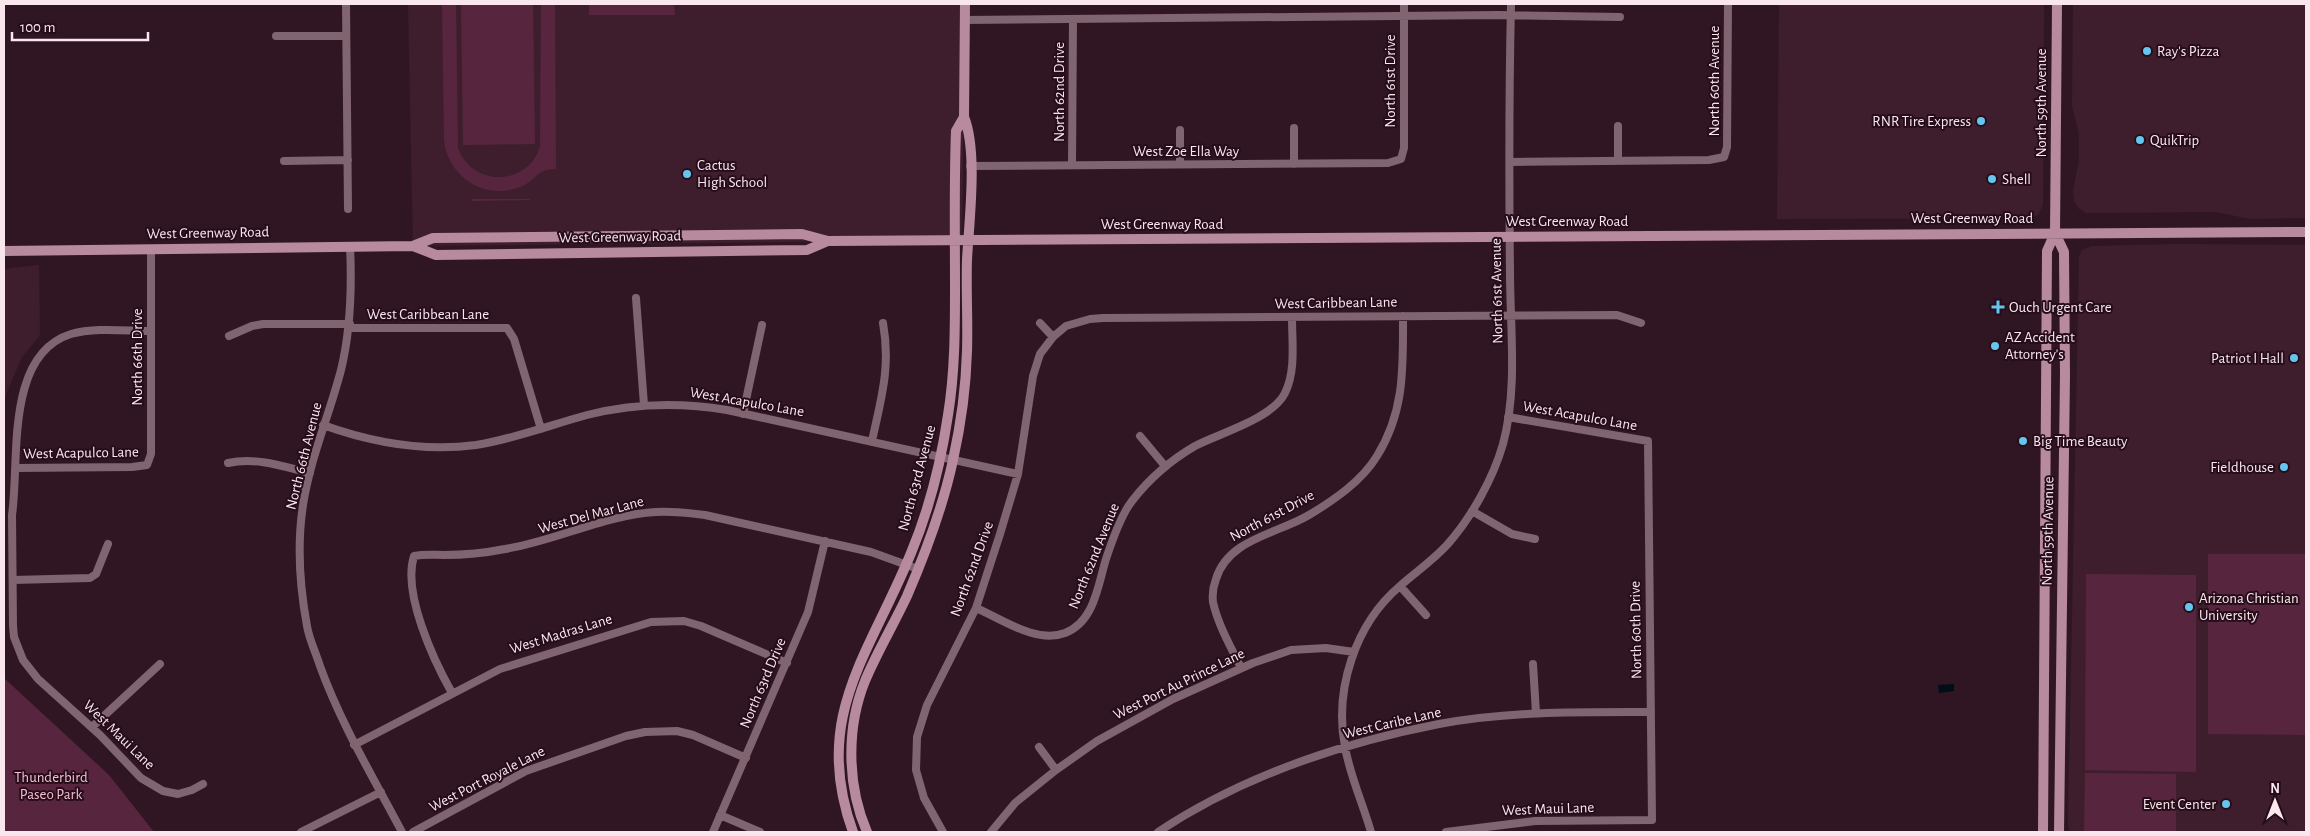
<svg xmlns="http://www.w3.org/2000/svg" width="2310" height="836" font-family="'Alegreya Sans',sans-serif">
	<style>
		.built { fill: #3e1e2d }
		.green { fill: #57263e }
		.water { fill: #000e17 }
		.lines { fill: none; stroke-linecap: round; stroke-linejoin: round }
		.street { stroke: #80646f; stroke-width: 8 }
		.secondary { stroke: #b78a9d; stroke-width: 10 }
		.poi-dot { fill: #64c5ee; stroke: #260d19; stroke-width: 2 }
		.labels { text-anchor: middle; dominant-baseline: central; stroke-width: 4; stroke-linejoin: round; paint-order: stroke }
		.poi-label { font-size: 15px; fill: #fae7ee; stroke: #260d19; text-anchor: start }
		.street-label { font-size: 15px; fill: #fae7ee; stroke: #260d19 }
		.park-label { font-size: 15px; fill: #f7bed6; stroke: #260d19 }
	</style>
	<rect width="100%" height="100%" fill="#301623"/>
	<!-- built -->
	<path class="built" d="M 408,4 L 965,4 L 962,240 L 413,246 Z
		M 1779,4 L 2044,4 L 2043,205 L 2038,215 L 2028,218 L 1777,219 Z
		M 2073,4 L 2306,4 L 2306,218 L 2250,219 L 2216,212 L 2086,213 L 2078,208 L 2074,201 L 2073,190 L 2079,161 L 2079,134 L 2072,106 Z
		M 2178,244 L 2306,245 L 2306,832 L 2070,832 L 2068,824 L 2079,257 L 2082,250 L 2092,246 Z
		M 39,265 L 40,335 L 22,357 L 4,399 L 4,269 Z"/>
	<!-- green -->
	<path class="green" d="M 442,4 L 456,4 L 458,148 C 472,187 527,187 540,147 L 541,4 L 555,4 L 556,169 C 535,169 538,180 520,187 C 485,201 448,177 444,140 Z
		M 461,4 L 533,4 L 535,144 L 463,145 Z
		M 589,4 L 674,4 L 675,15 L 589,15 Z
		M 472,199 L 530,199 L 530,200 L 472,201 Z
		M 2208,554 L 2306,554 L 2306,735 L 2208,734 Z
		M 2086,574 L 2196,575 L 2196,772 L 2085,770 Z
		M 4,678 L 109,775 L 154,832 L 4,832 Z
		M 2085,773 L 2176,774 L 2176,832 L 2084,832 Z"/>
	<!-- water -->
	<path class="water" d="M 1954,684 L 1954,691 L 1939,693 L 1938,685 Z"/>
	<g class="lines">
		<!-- street -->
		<path class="street" d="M 346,4 L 348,209
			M 964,20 L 1498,15 L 1620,17
			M 276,36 L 346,36
			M 1618,126 L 1618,161
			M 1294,128 L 1294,164
			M 1180,130 L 1180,164
			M 284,161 L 348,160
			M 1510,162 L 1709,160 L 1724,157 L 1727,147 L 1728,4
			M 1072,164 L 1073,19
			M 970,166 L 1388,163 L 1401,159 L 1404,148 L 1404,4
			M 350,246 C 352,288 351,329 341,370 C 329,416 310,459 303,505 C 297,544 300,588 307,626 C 309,639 316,653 320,666 C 341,724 373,777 402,832
			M 636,298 L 644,405
			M 1040,323 L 1053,337
			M 349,328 L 507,328 L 514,339 L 541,429
			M 151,331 C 126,331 95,327 71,334 C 4,355 20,462 12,515 L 13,626 L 14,637 L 23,660 L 38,679 L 100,735 L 141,778 L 163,791 L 178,794 L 192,790 L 203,784
			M 229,336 L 252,326 L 263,324 L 350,324
			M 743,414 L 762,325
			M 323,425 C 373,443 423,452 476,445 C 514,439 550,425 587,415 C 634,403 679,402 727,410 L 1018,474
			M 1140,436 L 1165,466
			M 872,441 C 881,399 891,367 883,323
			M 228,463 C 257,457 282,466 310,473
			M 16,468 L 132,467 L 147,465 L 151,454 L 151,249
			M 1472,511 L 1512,534 L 1535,539
			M 13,580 L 90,578 L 96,574 L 108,544
			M 1400,586 L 1426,615
			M 976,608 C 1002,619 1036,644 1065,633 C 1096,621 1098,582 1107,556 C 1113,538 1121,515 1132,501 C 1149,479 1171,460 1195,446 C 1220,433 1272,419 1285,393 C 1296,371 1292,342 1292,318
			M 1533,664 L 1536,713
			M 1241,668 C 1231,647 1218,625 1213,602 C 1212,594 1213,587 1216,579 C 1228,539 1277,534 1309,515 C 1334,500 1362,481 1377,456 C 1405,411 1403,367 1403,316
			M 452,693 C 434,661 402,593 414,556 C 425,554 433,555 444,555 C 464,555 485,553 505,549 C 556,541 604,515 656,512 C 672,511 689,513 705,515 L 871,552 L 918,569
			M 92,727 L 160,664
			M 354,745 L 500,669 L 651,622 L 684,621 L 701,626 L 787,663
			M 1039,747 L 1056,770
			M 720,815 L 760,832
			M 301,832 L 381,792
			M 413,832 L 526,771 L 626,736 L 645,732 L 677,731 L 693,735 L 746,758
			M 713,832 L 808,612 L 825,541
			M 943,832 L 924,798 L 916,770 L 917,737 L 927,705 L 976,608 L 1000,534 L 1018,474 L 1033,376 L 1040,354 L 1053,337 L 1066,326 L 1090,319 L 1103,318 L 1617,315 L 1641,323
			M 991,832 L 1015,803 L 1056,770 L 1097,741 L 1173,699 L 1253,663 L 1291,650 L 1326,648 L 1354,652
			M 1158,832 C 1241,777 1342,743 1439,724 C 1509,711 1581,712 1651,712
			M 1371,832 C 1363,804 1350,776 1345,747 C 1334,690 1355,624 1400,586 C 1416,572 1432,561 1447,545 C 1471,518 1493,479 1503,444 C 1518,389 1510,328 1510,271 C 1509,182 1509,93 1511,4
			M 1446,832 L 1535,821 L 1652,820 L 1648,441 L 1508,417"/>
		<!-- secondary -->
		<path class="secondary" d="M 2055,233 L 2064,252 L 2065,375 L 2059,832
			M 413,246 L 436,255 L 807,250 L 828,241
			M 4,251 L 413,246 L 433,238 L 802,234 L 828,241 L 2306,232
			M 853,832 C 811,717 870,654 911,553 C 929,510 941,462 948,415 C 955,372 955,329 955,287 C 955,235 954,183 956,131 L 964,117
			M 867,832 C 847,786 846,728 865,681 C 877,652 894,624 907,596 C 926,552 943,507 953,460 C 961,424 966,387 967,351 C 968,321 966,290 967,260 C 969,222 978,151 964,117 L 965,4
			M 2043,832 L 2047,251 L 2055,233 L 2057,4"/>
	</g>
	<!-- markers -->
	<g class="poi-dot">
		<circle cx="2147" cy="51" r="5"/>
		<circle cx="1981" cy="121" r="5"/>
		<circle cx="2140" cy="140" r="5"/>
		<circle cx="687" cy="174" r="5"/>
		<circle cx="1992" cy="179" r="5"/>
		<path d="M1995.5 299.5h5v5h5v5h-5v5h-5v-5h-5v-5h5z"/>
		<circle cx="1995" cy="346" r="5"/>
		<circle cx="2294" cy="358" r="5"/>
		<circle cx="2023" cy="441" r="5"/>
		<circle cx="2284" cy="467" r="5"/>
		<circle cx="2189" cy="607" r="5"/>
		<circle cx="2226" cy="804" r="5"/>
	</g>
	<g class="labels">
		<!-- poi labels -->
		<g class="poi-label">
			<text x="2157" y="51">Ray's Pizza</text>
			<text x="1971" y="121" text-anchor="end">RNR Tire Express</text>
			<text x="2150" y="140">QuikTrip</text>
			<text x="697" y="165">Cactus<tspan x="697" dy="17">High School</tspan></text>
			<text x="2002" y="179">Shell</text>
			<text x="2009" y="307">Ouch Urgent Care</text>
			<text x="2005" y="337">AZ Accident<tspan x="2005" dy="17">Attorney's</tspan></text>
			<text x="2284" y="358" text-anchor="end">Patriot I Hall</text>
			<text x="2033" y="441">Big Time Beauty</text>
			<text x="2274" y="467" text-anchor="end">Fieldhouse</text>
			<text x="2199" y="598">Arizona Christian<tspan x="2199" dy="17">University</tspan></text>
			<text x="2216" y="804" text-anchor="end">Event Center</text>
		</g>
		<!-- street labels -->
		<g class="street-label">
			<text transform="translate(1390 81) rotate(-90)">North 61st Drive</text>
			<text transform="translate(1714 81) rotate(-90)">North 60th Avenue</text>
			<text transform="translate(1059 92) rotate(-90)">North 62nd Drive</text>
			<text transform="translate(2041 103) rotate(-90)">North 59th Avenue</text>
			<text x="1186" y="151">West Zoe Ella Way</text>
			<text x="1972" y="218">West Greenway Road</text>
			<text x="1567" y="221">West Greenway Road</text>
			<text x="1162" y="224">West Greenway Road</text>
			<text transform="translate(208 233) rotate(-1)">West Greenway Road</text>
			<text transform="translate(620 237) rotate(-1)">West Greenway Road</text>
			<text transform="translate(1497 291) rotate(-91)">North 61st Avenue</text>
			<text transform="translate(1336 303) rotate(-1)">West Caribbean Lane</text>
			<text x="428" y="314">West Caribbean Lane</text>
			<text transform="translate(137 357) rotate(-90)">North 66th Drive</text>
			<text transform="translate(747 402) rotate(10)">West Acapulco Lane</text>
			<text transform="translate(1580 416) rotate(10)">West Acapulco Lane</text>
			<text transform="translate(81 453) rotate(-1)">West Acapulco Lane</text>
			<text transform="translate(304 456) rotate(-76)">North 66th Avenue</text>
			<text transform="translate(917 478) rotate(-75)">North 63rd Avenue</text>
			<text transform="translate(591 515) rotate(-15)">West Del Mar Lane</text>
			<text transform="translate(1272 516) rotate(-28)">North 61st Drive</text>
			<text transform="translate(2048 531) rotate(-89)">North 59th Avenue</text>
			<text transform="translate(1094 556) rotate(-68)">North 62nd Avenue</text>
			<text transform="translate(972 569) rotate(-70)">North 62nd Drive</text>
			<text transform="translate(1636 630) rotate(-91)">North 60th Drive</text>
			<text transform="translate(561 634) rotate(-17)">West Madras Lane</text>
			<text transform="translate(763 683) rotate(-67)">North 63rd Drive</text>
			<text transform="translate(1179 684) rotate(-26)">West Port Au Prince Lane</text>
			<text transform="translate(1392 723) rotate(-13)">West Caribe Lane</text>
			<text transform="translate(119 735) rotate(44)">West Maui Lane</text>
			<text transform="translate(487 779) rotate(-27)">West Port Royale Lane</text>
			<text transform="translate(1548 809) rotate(-2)">West Maui Lane</text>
		</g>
		<!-- park labels -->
		<g class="park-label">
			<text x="51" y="777">Thunderbird<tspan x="51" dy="17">Paseo Park</tspan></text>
		</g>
	</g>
	<!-- border -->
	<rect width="2310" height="836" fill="none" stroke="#fae7ee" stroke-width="10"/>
	<!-- north arrow -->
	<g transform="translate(2275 801)" stroke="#260d19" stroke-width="4" paint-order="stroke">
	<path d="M0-4L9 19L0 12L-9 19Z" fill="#fae7ee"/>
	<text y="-8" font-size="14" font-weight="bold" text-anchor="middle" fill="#fae7ee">N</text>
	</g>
	<!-- scale -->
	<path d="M12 32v8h136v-8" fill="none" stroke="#fae7ee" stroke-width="2.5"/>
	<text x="20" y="32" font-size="15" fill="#fae7ee" stroke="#260d19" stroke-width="4" paint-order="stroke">100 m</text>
</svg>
